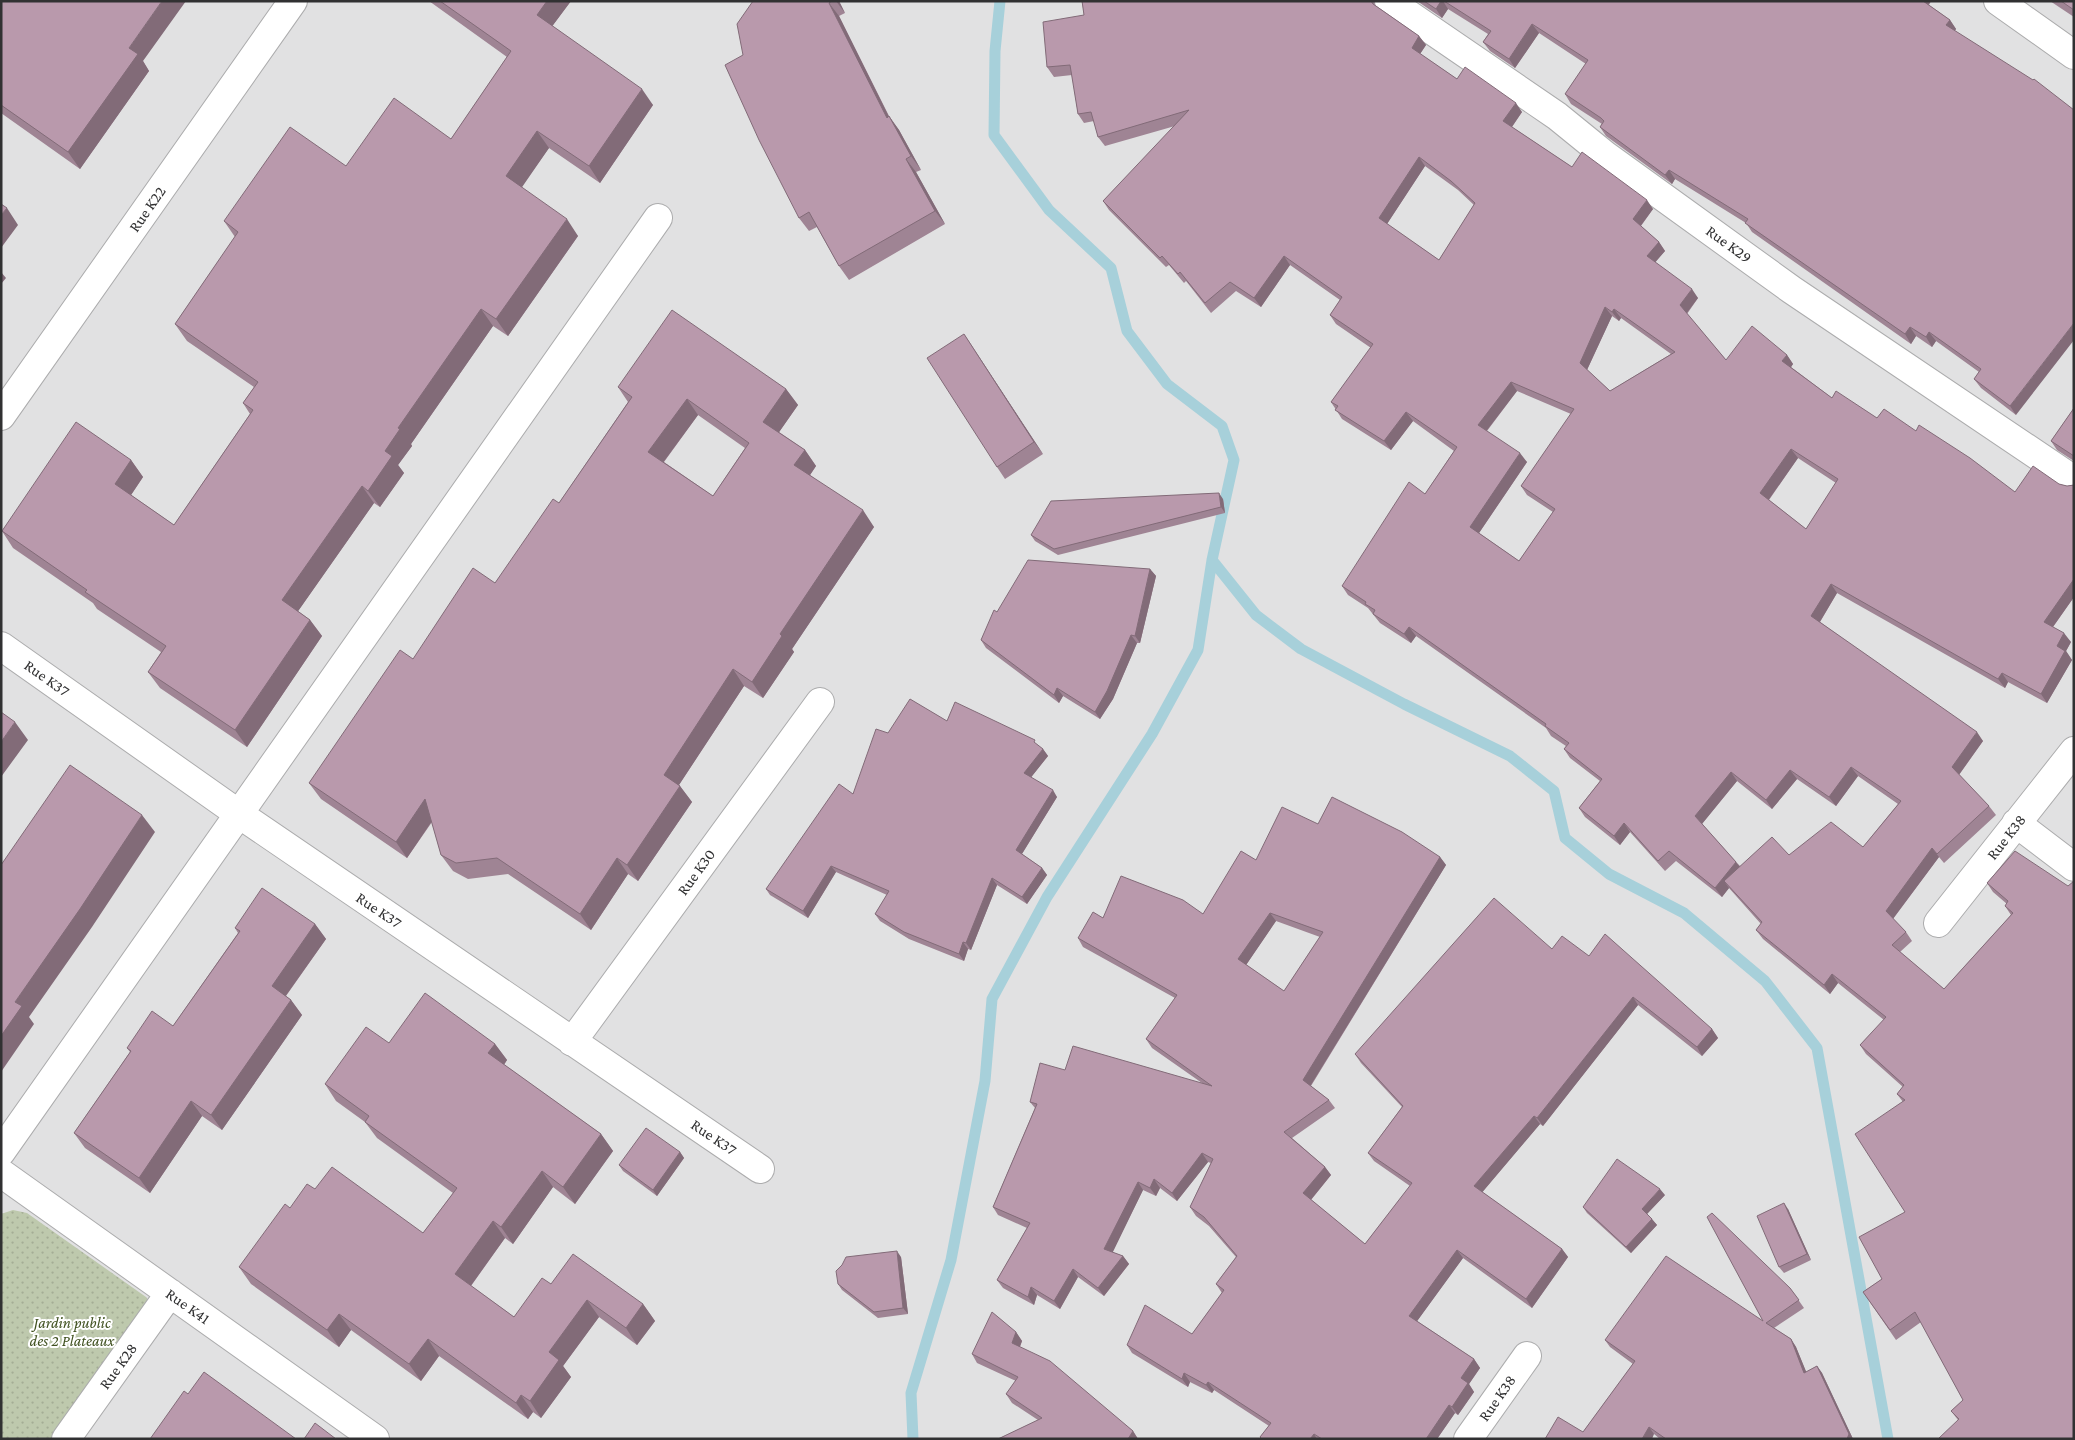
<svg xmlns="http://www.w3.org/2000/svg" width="2075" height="1440" font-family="'Crimson Pro',serif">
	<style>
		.park { fill: url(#park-dots) }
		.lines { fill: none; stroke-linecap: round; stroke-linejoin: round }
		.stream { stroke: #a7d0da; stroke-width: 11 }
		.minor-casing { stroke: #acacad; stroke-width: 30 }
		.minor { stroke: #fff; stroke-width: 28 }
		.wall { fill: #9f8494; fill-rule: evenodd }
		.shaded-wall { fill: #826b78 }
		.building { fill: #b999ac; stroke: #826b78; fill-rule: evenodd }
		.labels { text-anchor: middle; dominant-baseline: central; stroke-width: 4; stroke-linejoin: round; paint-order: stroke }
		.street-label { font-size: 16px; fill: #313132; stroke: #fff }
		.park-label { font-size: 16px; font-style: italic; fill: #415221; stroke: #fff }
	</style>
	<defs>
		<pattern id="park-dots" width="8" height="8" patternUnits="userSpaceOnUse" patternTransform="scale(1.25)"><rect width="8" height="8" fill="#bec9ad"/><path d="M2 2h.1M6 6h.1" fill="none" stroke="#a4ad95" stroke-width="1.8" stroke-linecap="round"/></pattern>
	</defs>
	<rect width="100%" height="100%" fill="#e1e1e2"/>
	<!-- park -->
	<path class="park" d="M 13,1210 L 27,1213 L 146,1297 L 154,1308 L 83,1439 L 1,1439 L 1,1214 Z"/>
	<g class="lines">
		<!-- stream -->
		<path class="stream" d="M 1000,1 L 995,51 L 994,135 L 1049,210 L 1111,268 L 1127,331 L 1167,384 L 1222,426 L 1234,460 L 1212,560 L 1256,615 L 1301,649 L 1404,704 L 1510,756 L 1554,791 L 1565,838 L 1609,874 L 1684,913 L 1765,981 L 1817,1048 L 1888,1439
			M 913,1439 L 911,1393 L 951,1260 L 985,1081 L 992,999 L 1047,897 L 1152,734 L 1198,650 L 1212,560"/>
		<defs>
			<path id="minor" d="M 1389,1 L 1557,116 L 1605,155 L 1792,290 L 2074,480
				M 1998,1 L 2074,55
				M 1,416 L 293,1
				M 1,646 L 239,814 L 760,1169
				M 2016,823 L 2074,867
				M 1938,923 L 2074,751
				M 572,1042 L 820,702
				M 1,1152 L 658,218
				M 1,1173 L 375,1439
				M 66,1439 L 170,1293
				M 1468,1439 L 1527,1356"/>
		</defs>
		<!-- minor casing -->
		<use href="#minor" class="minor-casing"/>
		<!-- minor -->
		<use href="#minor" class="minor"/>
	</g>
	<!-- wall -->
	<path class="wall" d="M 1,1 L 143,61 L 149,71 L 80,169 L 1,113 Z
		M 429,1 L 571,1 L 552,26 L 653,105 L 600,183 L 549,148 L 521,187 L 578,236 L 508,336 L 493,326 L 411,444 L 412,446 L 398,465 L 404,473 L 380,507 L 374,503 L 298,611 L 310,620 L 322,636 L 247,747 L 160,688 L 148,672 L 161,652 L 97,609 L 93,603 L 13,548 L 2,531 L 131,460 L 143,477 L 131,495 L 174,525 L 250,414 L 243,403 L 254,387 L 187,341 L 175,324 L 235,237 L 224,221 L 346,166 L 451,139 L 507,57 Z
		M 753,1 L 839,1 L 845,13 L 839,16 L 889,116 L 899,130 L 921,170 L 916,172 L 945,224 L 849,280 L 839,266 L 817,227 L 809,231 L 799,218 L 743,55 Z
		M 1082,1 L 1374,1 L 1375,5 L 1419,36 L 1426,45 L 1420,54 L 1457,79 L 1522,112 L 1512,127 L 1572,167 L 1653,209 L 1641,226 L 1659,242 L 1665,251 L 1655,262 L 1698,298 L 1687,314 L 1726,360 L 1787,355 L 1793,364 L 1791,367 L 1832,398 L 1877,418 L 1916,431 L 2015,492 L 2059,484 L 2067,486 L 2074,485 L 2074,597 L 2053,627 L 2071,642 L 2066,651 L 2072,660 L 2047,703 L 2008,682 L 2005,688 L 1837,593 L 1820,622 L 1983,741 L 1959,775 L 1989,806 L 1996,815 L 1944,863 L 1939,857 L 1893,919 L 1906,932 L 1912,941 L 1900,952 L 1944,989 L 2011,915 L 2005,906 L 2007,904 L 1993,892 L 1987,883 L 2015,851 L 2074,1439 L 1958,1420 L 1951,1411 L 1963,1400 L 1921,1322 L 1896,1340 L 1863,1292 L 1882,1279 L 1905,1212 L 1903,1102 L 1897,1094 L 1903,1087 L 1866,1054 L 1860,1045 L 1884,1020 L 1838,983 L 1830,994 L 1763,939 L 1756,930 L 1761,924 L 1729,888 L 1722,897 L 1676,861 L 1665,871 L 1630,832 L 1620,845 L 1585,817 L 1579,808 L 1600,781 L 1570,758 L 1564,749 L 1566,746 L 1551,736 L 1546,728 L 1416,636 L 1411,643 L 1380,623 L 1368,608 L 1348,595 L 1342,586 L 1425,494 L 1454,451 L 1413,421 L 1391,450 L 1342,419 L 1331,402 L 1371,348 L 1336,324 L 1330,315 L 1340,300 L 1290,265 L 1261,307 L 1236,291 L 1211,313 L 1186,281 L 1184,283 L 1169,265 L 1166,267 L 1109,210 L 1103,201 L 1175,126 L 1105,146 L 1098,137 L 1094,121 L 1084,123 L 1078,114 L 1072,75 L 1054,77 L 1047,67 L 1084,15 ZM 1425,166 L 1458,190 L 1474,205 L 1439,260 L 1387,224 ZM 1612,316 L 1619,321 L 1621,318 L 1671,354 L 1610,391 L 1587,370 ZM 1517,391 L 1571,414 L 1521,486 L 1527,495 L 1553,512 L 1519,561 L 1479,533 L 1527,462 L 1487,431 ZM 1798,458 L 1836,483 L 1806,529 L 1769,500 ZM 1858,776 L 1898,804 L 1863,847 L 1789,855 L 1740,866 L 1736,862 L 1702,824 L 1737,781 L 1772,809 L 1797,779 L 1836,806 Z
		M 1417,1 L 1931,1 L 1929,5 L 1950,20 L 1956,29 L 1955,30 L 2016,415 L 1981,388 L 1974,379 L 1979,372 L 1936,341 L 1932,347 L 1916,336 L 1911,344 L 1752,232 L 1746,223 L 1675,179 L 1672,184 L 1606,136 L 1600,127 L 1602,124 L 1571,104 L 1565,94 L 1586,64 L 1539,33 L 1515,68 L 1490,51 L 1483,42 L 1488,34 L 1448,9 L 1442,18 Z
		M 2050,1 L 2074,1 L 2074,17 Z
		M 964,334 L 1043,454 L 1005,479 L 997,467 Z
		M 618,387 L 786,389 L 798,405 L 779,432 L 805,450 L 816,466 L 810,475 L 874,527 L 792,649 L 794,652 L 763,698 L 744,686 L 679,785 L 692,802 L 638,881 L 628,874 L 591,930 L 508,874 L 468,879 L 453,871 L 441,855 L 432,822 L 407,858 L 321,799 L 309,783 L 413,659 L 495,583 L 559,503 L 628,402 ZM 698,415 L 745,448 L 713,496 L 664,462 Z
		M 2074,408 L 2074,461 L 2057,450 L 2051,441 Z
		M 1223,499 L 1225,513 L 1058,555 L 1035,541 L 1031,535 Z
		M 1150,569 L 1156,576 L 1140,643 L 1137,643 L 1113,699 L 1100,719 L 1063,696 L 1059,703 L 986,648 L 981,640 L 997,612 Z
		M 947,721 L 1040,747 L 1043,749 L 1048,756 L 1031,777 L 1057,797 L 1022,854 L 1042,868 L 1047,875 L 1027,904 L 997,885 L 971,950 L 968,949 L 964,961 L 909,939 L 880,921 L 875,914 L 887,895 L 836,872 L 808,918 L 770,895 L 766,889 L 853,794 L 888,733 Z
		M 1318,824 L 1440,857 L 1446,865 L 1311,1086 L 1329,1100 L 1335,1108 L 1292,1138 L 1325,1167 L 1331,1175 L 1311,1200 L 1365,1244 L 1410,1186 L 1374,1161 L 1368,1153 L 1402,1107 L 1361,1063 L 1355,1054 L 1552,949 L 1589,956 L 1712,1029 L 1718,1038 L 1702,1056 L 1638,1005 L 1543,1126 L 1540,1124 L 1482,1192 L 1562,1249 L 1568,1257 L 1532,1308 L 1463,1258 L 1417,1321 L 1474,1359 L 1480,1368 L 1469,1384 L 1474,1392 L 1458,1415 L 1455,1413 L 1437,1439 L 1261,1439 L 1260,1437 L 1269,1426 L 1214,1390 L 1212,1393 L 1190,1382 L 1188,1387 L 1132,1353 L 1127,1345 L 1192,1334 L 1222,1293 L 1216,1284 L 1236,1257 L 1209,1226 L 1196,1216 L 1190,1207 L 1211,1163 L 1208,1162 L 1177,1201 L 1160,1188 L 1156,1196 L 1143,1190 L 1112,1252 L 1123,1256 L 1129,1264 L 1104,1296 L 1078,1277 L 1060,1309 L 1037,1295 L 1034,1305 L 1003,1288 L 997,1280 L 1027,1228 L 998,1215 L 993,1207 L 1035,1108 L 1030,1102 L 1065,1070 L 1202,1083 L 1152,1048 L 1146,1039 L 1175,998 L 1083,947 L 1078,938 L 1103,918 L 1203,914 L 1256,860 ZM 1276,921 L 1320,937 L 1284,991 L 1246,965 Z
		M 315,924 L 326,939 L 286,996 L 291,1000 L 302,1015 L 222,1130 L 202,1116 L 150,1193 L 85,1148 L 74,1133 L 130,1052 L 127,1048 L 173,1026 L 238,933 L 235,928 Z
		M 389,1043 L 495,1044 L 507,1060 L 504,1065 L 601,1134 L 613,1151 L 575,1204 L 553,1187 L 513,1244 L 505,1238 L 471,1286 L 514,1317 L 551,1284 L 643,1304 L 655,1321 L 637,1345 L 599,1317 L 563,1366 L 571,1377 L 541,1418 L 533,1412 L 528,1419 L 439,1356 L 421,1381 L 351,1330 L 339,1347 L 251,1284 L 239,1267 L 290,1208 L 315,1189 L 423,1233 L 453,1193 L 377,1138 L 365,1122 L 336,1101 L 325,1084 Z
		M 680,1152 L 684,1158 L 657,1196 L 623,1171 L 619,1165 Z
		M 1665,1195 L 1647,1214 L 1657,1225 L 1631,1253 L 1587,1213 L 1583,1207 Z
		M 1788,1209 L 1811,1260 L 1784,1273 L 1779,1267 Z
		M 901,1257 L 908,1314 L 878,1318 L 842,1290 L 838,1284 Z
		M 1790,1288 L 1804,1308 L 1774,1328 L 1791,1339 L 1796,1347 L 1806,1372 L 1817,1366 L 1822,1373 L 1853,1439 L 1660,1439 L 1654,1434 L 1583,1432 L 1633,1364 L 1610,1347 L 1605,1340 L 1763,1321 Z
		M 1016,1332 L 1022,1341 L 1020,1347 L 1133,1431 L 1138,1439 L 998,1439 L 1038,1420 L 1012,1403 L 1006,1394 L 1016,1381 L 977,1363 L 972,1354 Z"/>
	<!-- shaded-wall -->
	<path class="shaded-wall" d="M 162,1 L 186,1 L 143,61 L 149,71 L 80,169 L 68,152 L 129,48 Z
		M 547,1 L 571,1 L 548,32 L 537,15 Z
		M 836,1 L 839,1 L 845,13 Z
		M 1441,1 L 1443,1 L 1448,9 L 1442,18 L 1436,9 Z
		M 1921,1 L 1931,1 L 1926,8 Z
		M 829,3 L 839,16 L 896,131 L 887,118 Z
		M 1950,20 L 1956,29 L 1953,34 L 1946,25 Z
		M 1532,24 L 1539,33 L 1515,68 L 1509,59 Z
		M 1419,36 L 1426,45 L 1418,57 L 1412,48 Z
		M 642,89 L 653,105 L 600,183 L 589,166 Z
		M 1516,103 L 1522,112 L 1509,131 L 1503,121 Z
		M 889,116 L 899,130 L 921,170 L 911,156 Z
		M 537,131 L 549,148 L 518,193 L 506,176 Z
		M 1419,157 L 1425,166 L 1385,227 L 1379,218 Z
		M 906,159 L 916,172 L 945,224 L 935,211 Z
		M 1669,170 L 1675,179 L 1672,184 L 1665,175 Z
		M 1647,200 L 1653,209 L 1639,228 L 1633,219 Z
		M 7,208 L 18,225 L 1,248 L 1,215 Z
		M 567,219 L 578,236 L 508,336 L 496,319 Z
		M 1659,242 L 1665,251 L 1653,265 L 1647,256 Z
		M 1284,256 L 1290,265 L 1261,307 L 1254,298 Z
		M 1,272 L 6,278 L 1,284 Z
		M 1692,289 L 1698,298 L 1686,314 L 1680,305 Z
		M 1605,307 L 1612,316 L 1586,372 L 1580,363 Z
		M 481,309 L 493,326 L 411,444 L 412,446 L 398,465 L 404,473 L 380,507 L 368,491 L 385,451 L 398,428 Z
		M 1614,309 L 1621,318 L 1619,321 L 1612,312 Z
		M 2074,323 L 2074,340 L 2016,415 L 2010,406 Z
		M 1910,327 L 1916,336 L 1911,344 L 1905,334 Z
		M 1929,332 L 1936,341 L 1932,347 L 1926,337 Z
		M 964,334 L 972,346 L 1043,454 L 1034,442 Z
		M 1787,355 L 1793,364 L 1789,370 L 1782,361 Z
		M 1511,382 L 1517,391 L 1484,434 L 1478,425 Z
		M 786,389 L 798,405 L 775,438 L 763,422 Z
		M 687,399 L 698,415 L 659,468 L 648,452 Z
		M 1406,412 L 1413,421 L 1391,450 L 1384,441 Z
		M 1791,449 L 1798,458 L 1767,502 L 1760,493 Z
		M 805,450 L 816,466 L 806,481 L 794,465 Z
		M 1520,453 L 1527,462 L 1477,536 L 1470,527 Z
		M 131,460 L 143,477 L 127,501 L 115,484 Z
		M 362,486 L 374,503 L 294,617 L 282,600 Z
		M 1219,493 L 1223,499 L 1225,513 L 1221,507 Z
		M 863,510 L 874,527 L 792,649 L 794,652 L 763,698 L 752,682 L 780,634 Z
		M 1150,569 L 1156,576 L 1140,643 L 1135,636 Z
		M 2074,579 L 2074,597 L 2050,631 L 2044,622 Z
		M 1831,584 L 1837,593 L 1818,625 L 1811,616 Z
		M 310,620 L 322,636 L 247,747 L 235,730 Z
		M 1409,627 L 1416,636 L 1411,643 L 1404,634 Z
		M 2064,633 L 2071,642 L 2066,651 L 2072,660 L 2047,703 L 2041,694 L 2057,646 Z
		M 1131,635 L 1137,643 L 1113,699 L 1100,719 L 1095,712 Z
		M 733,669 L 744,686 L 675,791 L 664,775 Z
		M 2002,673 L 2008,682 L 2005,688 L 1998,679 Z
		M 1057,688 L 1063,696 L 1059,703 L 1054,695 Z
		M 15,722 L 28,740 L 1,777 L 1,742 Z
		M 1977,732 L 1983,741 L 1958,776 L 1952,767 Z
		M 1043,749 L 1048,756 L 1029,780 L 1024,773 Z
		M 1851,767 L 1858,776 L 1836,806 L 1829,797 Z
		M 1790,770 L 1797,779 L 1772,809 L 1766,800 Z
		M 1731,772 L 1737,781 L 1701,825 L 1695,816 Z
		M 680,786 L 692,802 L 638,881 L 627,865 Z
		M 1053,790 L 1057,797 L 1020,857 L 1016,850 Z
		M 425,799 L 436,815 L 407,858 L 396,842 Z
		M 142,815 L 155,832 L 92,927 L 29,1017 L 34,1024 L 1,1072 L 1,1036 L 15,1002 Z
		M 1624,823 L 1630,832 L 1620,845 L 1614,836 Z
		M 1932,848 L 1939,857 L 1892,920 L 1886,911 Z
		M 1440,857 L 1446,865 L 1309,1088 L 1303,1080 Z
		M 617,858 L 628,874 L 591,930 L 580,914 Z
		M 1736,862 L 1743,871 L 1724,881 L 1729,888 L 1722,897 L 1715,888 Z
		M 831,866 L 836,872 L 808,918 L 803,911 Z
		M 1042,868 L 1047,875 L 1027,904 L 1022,897 Z
		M 992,878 L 997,885 L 971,950 L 966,943 Z
		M 1270,913 L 1276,921 L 1244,968 L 1238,959 Z
		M 315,924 L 326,939 L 282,1001 L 272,986 Z
		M 963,942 L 968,949 L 964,961 L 959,954 Z
		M 1832,974 L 1838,983 L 1830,994 L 1824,985 Z
		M 1633,997 L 1638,1005 L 1543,1126 L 1537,1118 Z
		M 291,1000 L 302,1015 L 222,1130 L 211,1115 Z
		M 1712,1029 L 1718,1038 L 1702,1056 L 1697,1047 Z
		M 495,1044 L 507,1060 L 500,1070 L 488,1053 Z
		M 191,1101 L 202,1116 L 150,1193 L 139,1178 Z
		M 1534,1116 L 1540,1124 L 1480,1195 L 1474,1186 Z
		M 601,1134 L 613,1151 L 575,1204 L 563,1187 Z
		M 680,1152 L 684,1158 L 657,1196 L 653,1190 Z
		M 1202,1153 L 1208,1162 L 1177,1201 L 1172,1193 Z
		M 1325,1167 L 1331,1175 L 1309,1202 L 1303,1193 Z
		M 542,1171 L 553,1187 L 513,1244 L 501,1227 Z
		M 1154,1179 L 1160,1188 L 1156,1196 L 1150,1188 Z
		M 1138,1182 L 1143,1190 L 1110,1258 L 1104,1249 Z
		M 1660,1189 L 1665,1195 L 1646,1215 L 1642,1209 Z
		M 1784,1203 L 1788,1209 L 1811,1260 L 1807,1254 Z
		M 1652,1219 L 1657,1225 L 1631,1253 L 1626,1247 Z
		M 493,1221 L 505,1238 L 467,1291 L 455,1274 Z
		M 1562,1249 L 1568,1257 L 1532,1308 L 1526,1299 Z
		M 1457,1250 L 1463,1258 L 1415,1324 L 1409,1316 Z
		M 897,1251 L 901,1257 L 908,1314 L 903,1308 Z
		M 1123,1256 L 1129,1264 L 1104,1296 L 1098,1288 Z
		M 1073,1269 L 1078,1277 L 1060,1309 L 1054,1301 Z
		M 1031,1287 L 1037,1295 L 1034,1305 L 1028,1297 Z
		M 587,1300 L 599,1317 L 563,1366 L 571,1377 L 541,1418 L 530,1401 L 549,1352 Z
		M 643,1304 L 655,1321 L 637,1345 L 626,1328 Z
		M 339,1314 L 351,1330 L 339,1347 L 327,1330 Z
		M 1016,1332 L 1022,1341 L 1018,1351 L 1012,1343 Z
		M 428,1339 L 439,1356 L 421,1381 L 409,1364 Z
		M 1791,1339 L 1796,1347 L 1810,1381 L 1804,1373 Z
		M 1474,1359 L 1480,1368 L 1469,1384 L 1474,1392 L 1458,1415 L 1452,1407 L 1461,1378 Z
		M 1817,1366 L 1822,1373 L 1853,1439 L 1847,1439 Z
		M 1184,1373 L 1190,1382 L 1188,1387 L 1182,1379 Z
		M 1208,1382 L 1214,1390 L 1212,1393 L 1206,1385 Z
		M 521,1395 L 533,1412 L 528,1419 L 516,1403 Z
		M 1449,1405 L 1455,1413 L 1437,1439 L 1426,1439 Z
		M 1649,1427 L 1654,1434 L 1652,1439 L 1642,1439 Z
		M 1133,1431 L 1138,1439 L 1128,1439 Z
		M 1314,1434 L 1317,1439 L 1310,1439 Z"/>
	<!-- building -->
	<path class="building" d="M 1,1 L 162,1 L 129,48 L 138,54 L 68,152 L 1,105 Z
		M 440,1 L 547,1 L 537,15 L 642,89 L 589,166 L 537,131 L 506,176 L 567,219 L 496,319 L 481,309 L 398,428 L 400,429 L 385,451 L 392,456 L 368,491 L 362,486 L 282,600 L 310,620 L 235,730 L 148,672 L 166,646 L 85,592 L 87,590 L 2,531 L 76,422 L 131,460 L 115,484 L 174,525 L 253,410 L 243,403 L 258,382 L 175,324 L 238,232 L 224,221 L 290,127 L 346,166 L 394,98 L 451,139 L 511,51 Z
		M 753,1 L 832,1 L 829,3 L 887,118 L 889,116 L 911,156 L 906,159 L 935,211 L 839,266 L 809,212 L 799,218 L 759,140 L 725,65 L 743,55 L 737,24 Z
		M 1082,1 L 1371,1 L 1373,4 L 1419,36 L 1412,48 L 1457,79 L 1465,67 L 1516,103 L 1503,121 L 1572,167 L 1582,152 L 1647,200 L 1633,219 L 1659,242 L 1647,256 L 1692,289 L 1680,305 L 1726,360 L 1752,326 L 1787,355 L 1782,361 L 1832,398 L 1836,391 L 1877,418 L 1884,409 L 1916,431 L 1919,425 L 1970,458 L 2015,492 L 2033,466 L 2059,484 L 2067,486 L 2074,485 L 2074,579 L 2044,622 L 2064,633 L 2057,646 L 2065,651 L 2041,694 L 2002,673 L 1998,679 L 1831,584 L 1811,616 L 1977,732 L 1952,767 L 1989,806 L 1937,854 L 1932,848 L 1886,911 L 1906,932 L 1892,945 L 1944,989 L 2013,913 L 2005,906 L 2008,901 L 1987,883 L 2015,851 L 2068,886 L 2074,881 L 2074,1439 L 1938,1439 L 1959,1419 L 1951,1411 L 1963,1400 L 1915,1312 L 1890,1330 L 1863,1292 L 1882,1279 L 1859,1237 L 1905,1212 L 1855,1134 L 1905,1100 L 1897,1094 L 1904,1085 L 1860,1045 L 1886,1017 L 1832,974 L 1824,985 L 1756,930 L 1762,922 L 1724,881 L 1772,837 L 1789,855 L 1831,822 L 1863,847 L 1901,801 L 1851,767 L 1829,797 L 1790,770 L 1766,800 L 1731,772 L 1695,816 L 1736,862 L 1715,888 L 1669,851 L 1658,861 L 1624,823 L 1614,836 L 1579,808 L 1602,779 L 1564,749 L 1569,743 L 1545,726 L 1546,724 L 1409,627 L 1404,634 L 1373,614 L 1375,610 L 1365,604 L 1366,602 L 1342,586 L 1409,482 L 1425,494 L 1457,447 L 1406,412 L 1384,441 L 1335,410 L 1338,406 L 1331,402 L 1373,344 L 1330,315 L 1342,297 L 1284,256 L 1254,298 L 1230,282 L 1205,303 L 1180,272 L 1178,274 L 1162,256 L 1160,258 L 1103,201 L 1189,110 L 1098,137 L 1091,112 L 1078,114 L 1070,65 L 1047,67 L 1043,22 L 1084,15 ZM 1419,157 L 1451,181 L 1475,203 L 1439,260 L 1379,218 ZM 1605,307 L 1612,312 L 1614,309 L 1675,352 L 1610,391 L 1580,363 ZM 1511,382 L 1574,409 L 1521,486 L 1555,509 L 1519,561 L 1470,527 L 1520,453 L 1478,425 ZM 1791,449 L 1838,479 L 1806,529 L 1760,493 Z
		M 1424,1 L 1441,1 L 1436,9 Z
		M 1444,1 L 1923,1 L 1950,20 L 1946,25 L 2033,80 L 2034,79 L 2074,110 L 2074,323 L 2010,406 L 1974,379 L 1981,369 L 1929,332 L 1926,337 L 1910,327 L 1905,334 L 1745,223 L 1748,219 L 1669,170 L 1665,175 L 1600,127 L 1604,121 L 1601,118 L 1565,94 L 1588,60 L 1532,24 L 1509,59 L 1483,42 L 1491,31 Z
		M 2061,1 L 2074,1 L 2074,10 Z
		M 1,204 L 7,208 L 1,215 Z
		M 672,310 L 786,389 L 763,422 L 805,450 L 794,465 L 863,510 L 780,634 L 782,636 L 752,682 L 733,669 L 664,775 L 680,786 L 627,865 L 617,858 L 580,914 L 497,858 L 456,863 L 441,855 L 425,799 L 396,842 L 309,783 L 400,650 L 413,659 L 473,568 L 495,583 L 553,499 L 559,503 L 632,397 L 618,387 ZM 687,399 L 749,443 L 713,496 L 648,452 Z
		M 964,334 L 1034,442 L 997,467 L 927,358 Z
		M 2074,408 L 2074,456 L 2051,441 Z
		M 1219,493 L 1221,507 L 1054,549 L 1031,535 L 1051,501 Z
		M 1028,560 L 1150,569 L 1135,636 L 1131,635 L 1107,691 L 1095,712 L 1057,688 L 1054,695 L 981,640 L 994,610 L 997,612 Z
		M 910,699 L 947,721 L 955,702 L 1035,740 L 1034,742 L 1043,749 L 1024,773 L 1053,790 L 1016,850 L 1042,868 L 1022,897 L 992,878 L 966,943 L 963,942 L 959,954 L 904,932 L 875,914 L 889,891 L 831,866 L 803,911 L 766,889 L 839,784 L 853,794 L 876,729 L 888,733 Z
		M 1,712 L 15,722 L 1,742 Z
		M 70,765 L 142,815 L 80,909 L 15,1002 L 22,1006 L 1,1036 L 1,865 Z
		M 1332,797 L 1402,832 L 1440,857 L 1303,1080 L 1329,1100 L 1284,1132 L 1325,1167 L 1303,1193 L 1365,1244 L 1412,1183 L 1368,1153 L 1403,1106 L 1355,1054 L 1494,898 L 1552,949 L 1562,936 L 1589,956 L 1605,934 L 1712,1029 L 1697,1047 L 1633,997 L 1537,1118 L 1534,1116 L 1474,1186 L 1562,1249 L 1526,1299 L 1457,1250 L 1409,1316 L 1474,1359 L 1461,1378 L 1468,1383 L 1452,1407 L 1449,1405 L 1426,1439 L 1322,1439 L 1314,1434 L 1310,1439 L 1262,1439 L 1260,1437 L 1271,1423 L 1208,1382 L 1206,1385 L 1184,1373 L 1182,1379 L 1127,1345 L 1145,1305 L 1192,1334 L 1224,1290 L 1216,1284 L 1237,1256 L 1204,1217 L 1190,1207 L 1213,1159 L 1202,1153 L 1172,1193 L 1154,1179 L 1150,1188 L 1138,1182 L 1104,1249 L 1123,1256 L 1098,1288 L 1073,1269 L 1054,1301 L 1031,1287 L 1028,1297 L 997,1280 L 1030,1223 L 993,1207 L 1037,1104 L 1030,1102 L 1040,1063 L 1065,1070 L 1073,1046 L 1212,1086 L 1146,1039 L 1177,995 L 1078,938 L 1093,912 L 1103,918 L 1121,876 L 1183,900 L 1203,914 L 1241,851 L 1256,860 L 1282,807 L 1318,824 ZM 1270,913 L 1323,932 L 1284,991 L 1238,959 Z
		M 262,888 L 315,924 L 272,986 L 291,1000 L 211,1115 L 191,1101 L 139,1178 L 74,1133 L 131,1051 L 127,1048 L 152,1011 L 173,1026 L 240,931 L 235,928 Z
		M 425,993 L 495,1044 L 488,1053 L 601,1134 L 563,1187 L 542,1171 L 501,1227 L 493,1221 L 455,1274 L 514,1317 L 542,1278 L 551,1284 L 573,1254 L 643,1304 L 626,1328 L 587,1300 L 549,1352 L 559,1360 L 530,1401 L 521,1395 L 516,1403 L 428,1339 L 409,1364 L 339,1314 L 327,1330 L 239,1267 L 285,1204 L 290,1208 L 307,1184 L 315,1189 L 332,1167 L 423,1233 L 457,1188 L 365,1122 L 369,1116 L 325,1084 L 366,1027 L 389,1043 Z
		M 646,1128 L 680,1152 L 653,1190 L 619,1165 Z
		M 1617,1159 L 1660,1189 L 1642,1209 L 1652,1219 L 1626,1247 L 1583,1207 Z
		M 1784,1203 L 1807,1254 L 1779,1267 L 1757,1216 Z
		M 1712,1213 L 1790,1288 L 1799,1300 L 1766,1323 L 1791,1339 L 1804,1373 L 1817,1366 L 1849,1434 L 1847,1439 L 1666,1439 L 1649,1427 L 1642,1439 L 1545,1439 L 1558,1417 L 1583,1432 L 1635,1361 L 1605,1340 L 1666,1256 L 1763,1321 L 1707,1217 Z
		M 897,1251 L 903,1308 L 874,1312 L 838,1284 L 836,1271 L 842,1265 L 846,1257 Z
		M 992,1312 L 1016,1332 L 1012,1343 L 1050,1361 L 1133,1431 L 1128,1439 L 998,1439 L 1042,1418 L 1006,1394 L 1018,1377 L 972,1354 Z
		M 204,1372 L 296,1439 L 150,1439 L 184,1391 L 188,1394 Z
		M 315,1423 L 336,1439 L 304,1439 Z"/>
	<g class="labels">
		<!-- street labels -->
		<g class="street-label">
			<text transform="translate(147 209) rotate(-55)">Rue K22</text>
			<text transform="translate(1729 244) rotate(36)">Rue K29</text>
			<text transform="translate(47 678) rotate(35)">Rue K37</text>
			<text transform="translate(2006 837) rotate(-52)">Rue K38</text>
			<text transform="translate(696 872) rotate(-54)">Rue K30</text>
			<text transform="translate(379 910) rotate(34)">Rue K37</text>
			<text transform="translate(714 1137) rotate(34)">Rue K37</text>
			<text transform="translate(188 1306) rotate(35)">Rue K41</text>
			<text transform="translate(118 1366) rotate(-54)">Rue K28</text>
			<text transform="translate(1497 1398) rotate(-55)">Rue K38</text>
		</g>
		<!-- park labels -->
		<g class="park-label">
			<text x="72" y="1322">Jardin public<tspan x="72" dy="18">des 2 Plateaux</tspan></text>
		</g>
	</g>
	<!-- border -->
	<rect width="2075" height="1440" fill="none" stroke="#313132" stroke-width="5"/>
</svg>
